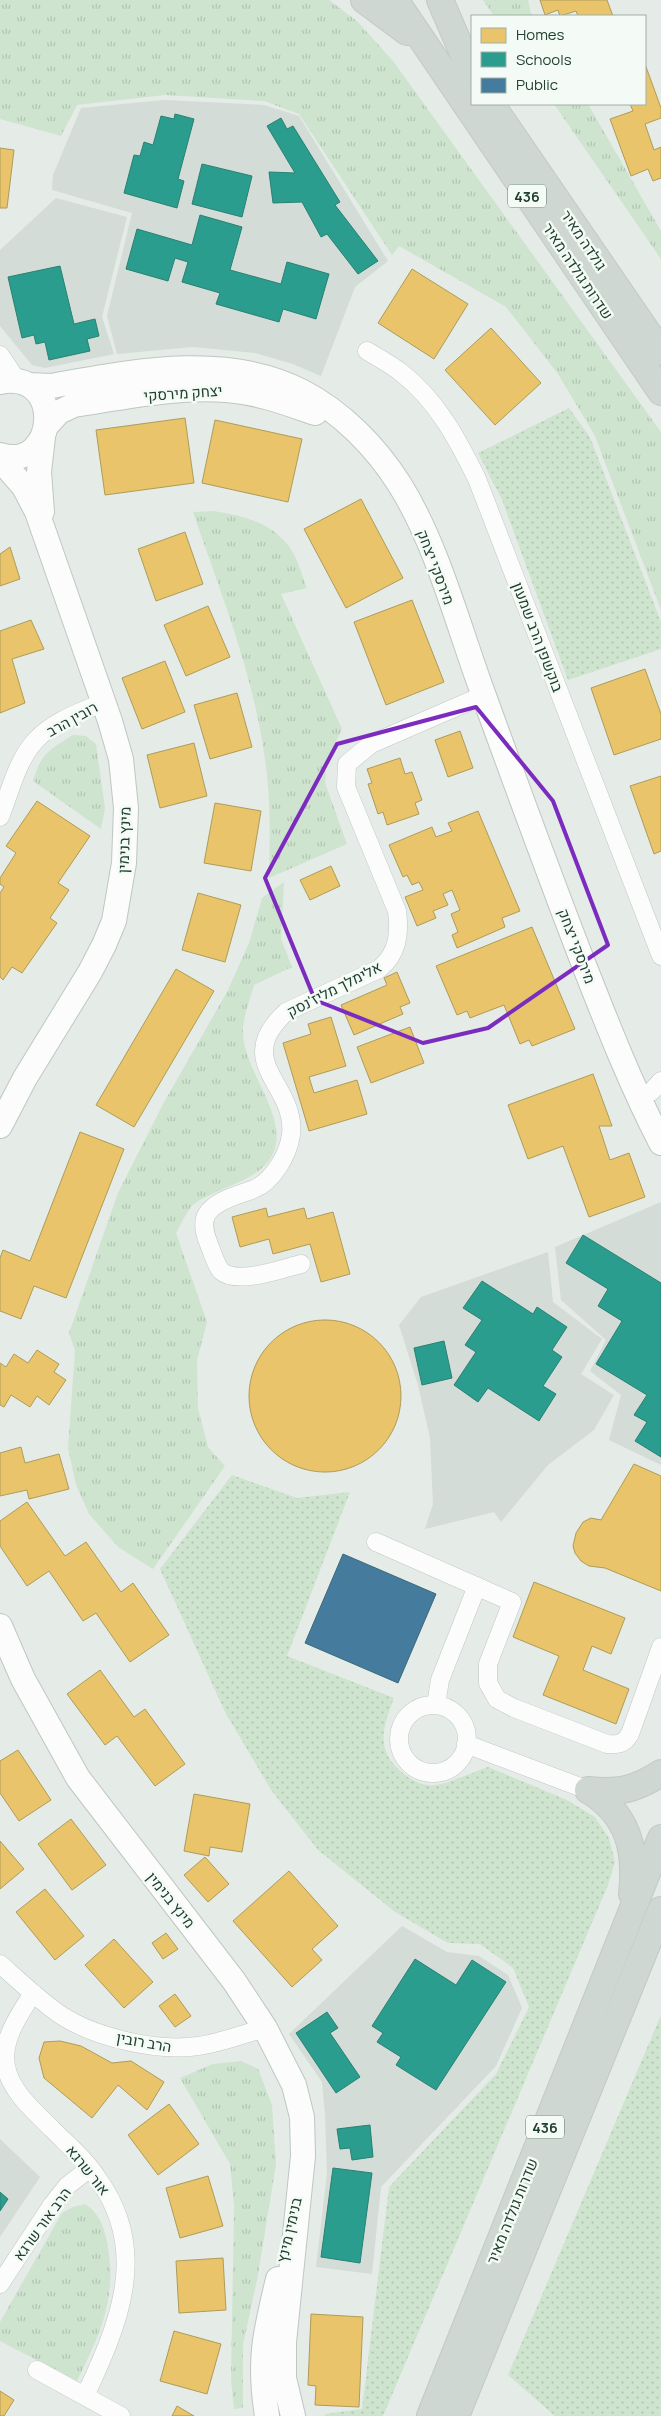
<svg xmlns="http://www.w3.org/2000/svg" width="661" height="2416" font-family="Manrope,Heebo,sans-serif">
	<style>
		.built { fill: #d3dcd6 }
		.grass { fill: url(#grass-dots) }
		.park { fill: url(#park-tufts) }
		.homes { fill: #e9c46a; stroke: #ad9c59 }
		.schools { fill: #2a9d8f; stroke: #288172 }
		.public { fill: #457b9d; stroke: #3a697c }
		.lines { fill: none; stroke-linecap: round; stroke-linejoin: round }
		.street-casing { stroke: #c2c8c4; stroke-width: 19 }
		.secondary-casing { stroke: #bfc7c2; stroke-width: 26 }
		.primary-casing { stroke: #c1cac5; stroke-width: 28 }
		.street { stroke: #fbfcfb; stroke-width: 18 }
		.secondary { stroke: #fbfcfb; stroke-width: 24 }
		.primary { stroke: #ced7d2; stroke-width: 26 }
		.marked { fill: none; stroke: #7b2cbf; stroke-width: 4; stroke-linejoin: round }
		.labels { text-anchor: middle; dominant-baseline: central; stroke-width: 5; stroke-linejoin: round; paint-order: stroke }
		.shield { fill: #f4faf5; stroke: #61786b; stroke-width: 1 }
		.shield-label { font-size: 14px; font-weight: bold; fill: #224030 }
		.street-label { font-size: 15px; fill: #224030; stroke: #f4faf5 }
	</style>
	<defs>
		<pattern id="grass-dots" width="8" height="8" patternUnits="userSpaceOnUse" patternTransform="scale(1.25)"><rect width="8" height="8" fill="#cee4cf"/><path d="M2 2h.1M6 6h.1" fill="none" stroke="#b1c5b2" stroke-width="1.8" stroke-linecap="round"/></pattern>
		<pattern id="park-tufts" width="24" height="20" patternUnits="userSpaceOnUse" patternTransform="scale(1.25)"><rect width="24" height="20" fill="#cee4cf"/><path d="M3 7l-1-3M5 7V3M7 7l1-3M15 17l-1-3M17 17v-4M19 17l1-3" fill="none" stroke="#b1c5b2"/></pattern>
	</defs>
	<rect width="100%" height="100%" fill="#e5ebe7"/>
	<!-- built -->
	<path class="built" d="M 164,100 L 264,105 L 299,116 L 388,261 L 355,287 L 321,376 L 293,364 L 255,353 L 193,347 L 117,354 L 107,316 L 132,213 L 52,190 L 53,175 L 81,108 Z
		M 56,198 L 127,217 L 102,317 L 114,354 L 45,368 L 32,365 L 0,326 L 0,250 Z
		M 661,1202 L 661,1465 L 609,1440 L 621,1395 L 590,1371 L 606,1340 L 561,1300 L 555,1247 Z
		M 548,1252 L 553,1302 L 602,1339 L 581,1374 L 614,1395 L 594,1430 L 548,1465 L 501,1522 L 494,1512 L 425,1529 L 433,1504 L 430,1438 L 418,1385 L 399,1325 L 421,1297 Z
		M 402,1926 L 447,1952 L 479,1956 L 508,1975 L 522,2008 L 496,2066 L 381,2187 L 372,2274 L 316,2267 L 327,2173 L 325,2114 L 322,2082 L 289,2034 Z
		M 0,2139 L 40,2177 L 0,2237 Z"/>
	<!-- grass -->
	<path class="grass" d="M 569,408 L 590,437 L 661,622 L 661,649 L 568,680 L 502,500 L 478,453 Z
		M 232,1475 L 297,1498 L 350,1492 L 287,1656 L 394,1698 C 382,1729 375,1751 404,1774 C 412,1781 426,1787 436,1785 C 450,1783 473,1772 488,1767 L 567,1800 L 595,1817 L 609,1838 L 615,1862 L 608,1885 L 383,2416 L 325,2416 L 325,2414 L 362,2409 L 389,2187 L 496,2074 L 529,2007 L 513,1968 L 480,1944 L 448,1943 L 395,1912 L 318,1850 L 271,1790 L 225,1712 L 160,1569 Z
		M 661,2015 L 661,2416 L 555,2416 L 508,2375 Z"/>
	<!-- park -->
	<path class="park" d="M 0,0 L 329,0 L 357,21 L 393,61 L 661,432 L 661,610 L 595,436 L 558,374 L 506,307 L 399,246 L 392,255 L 299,114 L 264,101 L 165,95 L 77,105 L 61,136 L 0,119 Z
		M 483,0 L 528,0 L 531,13 L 534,16 L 494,16 Z
		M 554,104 L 588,104 L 661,231 L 661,259 Z
		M 214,511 C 245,516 274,523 292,551 C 299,562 302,576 307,588 L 281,594 L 342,729 L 327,761 L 325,783 L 347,844 L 269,878 C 270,836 271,794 264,753 C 252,670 220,591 193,512 Z
		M 73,735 L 86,736 L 96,744 L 105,808 L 101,829 L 33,781 C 41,753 49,750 73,735 Z
		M 284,882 L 281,939 L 292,967 L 254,985 C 250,1000 242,1019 243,1034 C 245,1075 294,1122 270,1159 C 255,1182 215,1188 194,1204 C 187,1210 181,1224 176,1233 L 207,1322 L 197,1360 L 198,1408 L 208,1447 L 225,1466 L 153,1569 L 118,1547 L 89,1514 L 76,1485 L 68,1448 L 75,1350 L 69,1333 L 118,1193 L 163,1104 L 227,992 L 249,943 L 262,898 Z
		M 241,2061 L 258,2069 L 272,2105 L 276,2164 L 258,2275 L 243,2345 L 243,2408 L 234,2409 L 231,2380 L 234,2206 L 230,2164 L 180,2078 L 213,2064 Z
		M 85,2204 C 99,2213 104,2226 107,2242 C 118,2297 101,2332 77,2381 L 0,2341 L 0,2322 L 62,2213 L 73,2207 Z"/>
	<!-- homes -->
	<path class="homes" d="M 540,0 L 607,0 L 613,16 L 578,16 L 576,11 L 560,16 L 558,10 L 545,15 Z
		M 645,64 L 661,108 L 661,118 L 645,124 L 654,150 L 661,147 L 661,178 L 653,181 L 648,169 L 631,176 L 610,119 L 633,111 L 630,104 L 645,104 Z
		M 0,148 L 14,150 L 7,208 L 0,208 Z
		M 412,269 L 468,304 L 434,359 L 378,323 Z
		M 491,328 L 541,383 L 495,425 L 445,370 Z
		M 185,418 L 194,483 L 105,495 L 96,430 Z
		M 215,420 L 302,439 L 288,502 L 202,483 Z
		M 361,499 L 403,578 L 346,608 L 304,529 Z
		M 185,532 L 203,584 L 156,601 L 138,549 Z
		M 10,547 L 20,579 L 0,586 L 0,554 Z
		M 412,600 L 444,682 L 386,705 L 354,622 Z
		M 208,606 L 230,657 L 186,676 L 164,625 Z
		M 31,620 L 44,649 L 12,659 L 25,703 L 0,713 L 0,631 Z
		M 165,661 L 185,712 L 142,729 L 122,678 Z
		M 645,669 L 661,714 L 661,739 L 614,755 L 591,688 Z
		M 237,693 L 252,747 L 210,759 L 194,705 Z
		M 460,731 L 473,768 L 448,777 L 435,740 Z
		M 194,743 L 207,796 L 160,808 L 147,755 Z
		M 400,758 L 405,774 L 412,772 L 422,800 L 415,803 L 419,814 L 387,825 L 383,812 L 378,814 L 368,784 L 372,783 L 367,769 Z
		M 661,776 L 661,851 L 654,854 L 630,786 Z
		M 37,801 L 90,836 L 58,883 L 69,890 L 50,918 L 57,923 L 22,973 L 12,967 L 3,980 L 0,977 L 0,893 L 4,887 L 0,884 L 0,878 L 16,853 L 6,846 Z
		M 215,803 L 261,811 L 251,871 L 204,863 Z
		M 478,811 L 520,911 L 502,918 L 505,927 L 457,948 L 452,935 L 458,932 L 451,914 L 460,910 L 452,890 L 443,894 L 448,905 L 433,911 L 436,918 L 417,926 L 405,897 L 423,890 L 419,882 L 412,885 L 407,875 L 403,877 L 389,845 L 432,827 L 436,837 L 452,831 L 448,823 Z
		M 331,866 L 340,886 L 310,900 L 300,880 Z
		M 198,893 L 241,905 L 225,962 L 182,950 Z
		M 532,927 L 575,1029 L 532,1046 L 529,1040 L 520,1044 L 504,1005 L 470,1018 L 467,1011 L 457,1015 L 436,966 Z
		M 176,969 L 214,991 L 134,1127 L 96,1105 Z
		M 397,972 L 410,1003 L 400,1007 L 403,1014 L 354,1035 L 341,1005 L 387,985 L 384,978 Z
		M 331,1017 L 346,1066 L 309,1077 L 314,1093 L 357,1080 L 367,1114 L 309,1131 L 283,1043 L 311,1034 L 308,1024 Z
		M 410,1027 L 424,1063 L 371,1083 L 357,1047 Z
		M 593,1074 L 612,1126 L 599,1126 L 610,1160 L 629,1153 L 645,1197 L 589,1217 L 563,1146 L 528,1159 L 508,1105 Z
		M 80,1132 L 124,1149 L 66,1298 L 34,1286 L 21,1319 L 0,1311 L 0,1258 L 3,1250 L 30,1261 Z
		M 266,1208 L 268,1217 L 304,1208 L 307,1219 L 333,1212 L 350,1274 L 321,1282 L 310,1244 L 273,1254 L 269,1239 L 240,1247 L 232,1217 Z
		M249 1396a76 76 0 1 1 152 0a76 76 0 1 1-152 0Z
		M 37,1350 L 59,1364 L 54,1372 L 66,1380 L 49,1405 L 37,1396 L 30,1407 L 11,1395 L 4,1407 L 0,1405 L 0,1363 L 6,1367 L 14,1354 L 28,1363 Z
		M 21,1447 L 25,1463 L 59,1454 L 69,1489 L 29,1499 L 27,1490 L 0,1496 L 0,1453 Z
		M 634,1464 L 661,1476 L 661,1591 L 605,1568 L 589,1566 L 581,1561 L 575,1553 L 573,1546 L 576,1533 L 583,1522 L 591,1518 L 601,1520 Z
		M 27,1502 L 65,1556 L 86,1542 L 121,1592 L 133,1583 L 169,1635 L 130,1662 L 96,1613 L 83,1621 L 49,1571 L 27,1586 L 0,1546 L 0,1521 Z
		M 534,1582 L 625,1618 L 611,1654 L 592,1646 L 583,1670 L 629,1689 L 616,1724 L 543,1695 L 559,1656 L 513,1637 Z
		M 100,1670 L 134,1717 L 145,1709 L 185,1764 L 155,1786 L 117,1736 L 105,1745 L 67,1694 Z
		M 18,1750 L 51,1800 L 19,1821 L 0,1793 L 0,1761 Z
		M 194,1794 L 250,1804 L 242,1852 L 210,1847 L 209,1856 L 184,1851 Z
		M 71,1819 L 106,1865 L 72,1890 L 38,1844 Z
		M 0,1841 L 24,1869 L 0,1889 Z
		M 205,1857 L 229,1884 L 208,1902 L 184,1875 Z
		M 289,1871 L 338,1926 L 312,1949 L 322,1960 L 292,1987 L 233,1921 Z
		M 45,1889 L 84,1936 L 55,1960 L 16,1912 Z
		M 166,1933 L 178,1949 L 163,1959 L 152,1943 Z
		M 114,1939 L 153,1982 L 124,2008 L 85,1965 Z
		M 175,1994 L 191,2016 L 175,2027 L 159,2006 Z
		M 60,2041 L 81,2046 L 112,2063 L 131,2061 L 164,2082 L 147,2110 L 118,2085 L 92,2118 L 44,2078 L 39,2058 L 44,2042 Z
		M 169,2104 L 199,2144 L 158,2175 L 128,2135 Z
		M 208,2176 L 223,2226 L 180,2238 L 166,2188 Z
		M 223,2258 L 226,2310 L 179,2313 L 176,2261 Z
		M 311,2314 L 363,2317 L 359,2407 L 315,2405 L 316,2386 L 308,2385 Z
		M 174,2331 L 221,2344 L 207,2394 L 160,2381 Z
		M 0,2391 L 14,2400 L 4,2416 L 0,2416 Z
		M 177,2406 L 194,2416 L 172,2416 Z"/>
	<!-- schools -->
	<path class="schools" d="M 175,114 L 194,119 L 178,179 L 184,181 L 177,208 L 124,193 L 134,155 L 140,156 L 144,142 L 153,145 L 161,116 L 174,119 Z
		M 281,118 L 287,129 L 293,126 L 340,202 L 335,205 L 378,261 L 358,274 L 327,234 L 321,237 L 302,202 L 273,203 L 269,172 L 295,173 L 267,126 Z
		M 202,164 L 252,176 L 242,217 L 192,204 Z
		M 200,215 L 242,227 L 230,270 L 281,284 L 287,262 L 329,274 L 316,319 L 283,309 L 279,322 L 216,304 L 220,293 L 182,282 L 188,262 L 175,258 L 168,281 L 126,269 L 137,229 L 192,245 Z
		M 60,266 L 74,324 L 95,319 L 99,336 L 87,339 L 90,351 L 49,360 L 45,342 L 36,344 L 34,335 L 22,338 L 8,277 Z
		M 583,1235 L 661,1283 L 661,1457 L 635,1441 L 647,1422 L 634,1415 L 647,1395 L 596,1364 L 622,1321 L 598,1306 L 608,1289 L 566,1263 Z
		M 482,1281 L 533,1314 L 537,1307 L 567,1327 L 552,1350 L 562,1357 L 543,1386 L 556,1394 L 539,1421 L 488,1388 L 478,1402 L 454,1385 L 476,1352 L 465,1345 L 482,1320 L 463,1308 Z
		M 444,1341 L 452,1378 L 422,1385 L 414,1348 Z
		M 415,1959 L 456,1985 L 472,1960 L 506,1982 L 436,2090 L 396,2065 L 401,2057 L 377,2042 L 383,2033 L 372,2026 Z
		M 327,2012 L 338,2028 L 330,2033 L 360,2077 L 336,2093 L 296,2033 Z
		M 370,2125 L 373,2157 L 352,2160 L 350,2148 L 340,2149 L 337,2129 Z
		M 333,2168 L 372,2173 L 360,2263 L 321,2257 Z
		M 0,2192 L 8,2199 L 0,2211 Z"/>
	<!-- public -->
	<path class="public" d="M 343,1554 L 436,1594 L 398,1683 L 305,1643 Z"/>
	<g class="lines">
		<defs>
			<path id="street" d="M 367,351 C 379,358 392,365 403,374 C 437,401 458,440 477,479 L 661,956
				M 0,355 L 18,382
				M 0,817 C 10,792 17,760 36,740 C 53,721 81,712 104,702
				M 651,1092 L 661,1081
				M 301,1264 C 281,1269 237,1285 221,1271 C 216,1265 213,1254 210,1247 C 206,1237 201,1224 207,1214 C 216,1200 239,1195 254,1189 C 273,1181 288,1155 291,1135 C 297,1084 231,1063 286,1012 L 379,969 C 398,954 400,933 397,911 L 346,787 L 347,764 L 371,744 L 484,695
				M 376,1542 L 512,1602 L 488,1664 L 488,1683 L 497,1699 L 514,1708 L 607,1744 C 618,1745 624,1744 630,1734 L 661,1647
				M 436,1705 L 440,1680 L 477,1586
				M399 1739a34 34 0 1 1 68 0a34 34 0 1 1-68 0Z
				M 466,1744 L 588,1790
				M 0,1964 C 18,1980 36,1997 55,2011 C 90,2037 156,2052 198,2046 C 221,2043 243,2034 265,2028
				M 33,1993 C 20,2014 1,2039 6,2066 C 10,2091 35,2112 52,2129 C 68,2145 86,2160 98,2179 C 150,2251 119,2324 85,2396
				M 0,2284 L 52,2205 L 67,2186 L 90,2168
				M 37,2370 L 121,2416"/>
			<path id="secondary" d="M 0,382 C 66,369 57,473 0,455
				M 29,385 L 51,386 C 131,372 224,352 301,391 C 342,412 376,447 400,485 C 436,543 457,621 480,685 C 514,779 548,872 584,965 C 608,1026 631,1085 661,1143
				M 48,424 L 59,412 L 74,405 C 121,398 179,386 226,390 C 257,392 286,403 315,413
				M 0,459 L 24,487 L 37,512 L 110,721 L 121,759 L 126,808 L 124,863 L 114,921 L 104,945 L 90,972 L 25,1078 L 0,1126
				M 42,512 L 39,472 L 43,437
				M 0,1626 L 23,1679 L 78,1778 L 234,1981 L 265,2028 L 294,2085 L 302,2117 L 303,2156 L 284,2342 L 284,2378 L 293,2416
				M 267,2416 C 258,2360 265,2333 278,2279"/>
			<path id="primary" d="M 364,0 L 407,32
				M 395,0 L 661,392
				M 440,0 L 472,74
				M 491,104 L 661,352
				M 588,1790 C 628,1814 637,1849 632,1894
				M 588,1790 C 619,1793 635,1790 661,1773
				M 430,2416 L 661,1838
				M 456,2416 L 661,1910"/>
		</defs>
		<!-- street casing -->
		<use href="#street" class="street-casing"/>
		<!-- secondary casing -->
		<use href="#secondary" class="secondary-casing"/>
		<!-- primary casing -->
		<use href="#primary" class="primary-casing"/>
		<!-- street -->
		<use href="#street" class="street"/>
		<!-- secondary -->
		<use href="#secondary" class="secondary"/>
		<!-- primary -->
		<use href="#primary" class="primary"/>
	</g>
	<!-- marked area -->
	<path class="marked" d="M 476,707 L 553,801 L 608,945 L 488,1028 L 423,1043 L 315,1000 L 265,878 L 337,744 Z"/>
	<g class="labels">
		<!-- shield labels -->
		<g class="shield">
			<rect x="508" y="184.5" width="38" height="23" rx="4"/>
			<rect x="526" y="2115.5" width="38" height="23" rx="4"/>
		</g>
		<g class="shield-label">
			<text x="527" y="196">436</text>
			<text x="545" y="2127">436</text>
		</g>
		<!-- street labels -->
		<g class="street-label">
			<text transform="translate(584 240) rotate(56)">גולדה מאיר</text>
			<text transform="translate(578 271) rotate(56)">שדרות גולדה מאיר</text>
			<text transform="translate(183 393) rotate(-4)">יצחק מירסקי</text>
			<text transform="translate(436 567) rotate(69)">מירסקי יצחק</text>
			<text transform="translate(538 637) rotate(69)">בוקשפן הרב שמעון</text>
			<text transform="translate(72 719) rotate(-29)">רובין הרב</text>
			<text transform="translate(124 840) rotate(-88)">מינץ בנימין</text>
			<text transform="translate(577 946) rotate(69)">מירסקי יצחק</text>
			<text transform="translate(334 989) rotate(-27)">אלימלך מליז'נסק</text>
			<text transform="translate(171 1900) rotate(51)">מינץ בנימין</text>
			<text transform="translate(144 2042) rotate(10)">הרב רובין</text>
			<text transform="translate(88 2170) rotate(51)">אור שרגא</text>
			<text transform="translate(512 2211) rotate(-68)">שדרות גולדה מאיר</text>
			<text transform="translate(42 2224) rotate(-54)">הרב אור שרגא</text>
			<text transform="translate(289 2230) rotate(-77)">בנימין מינץ</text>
		</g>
	</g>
	<!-- legend -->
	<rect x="471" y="15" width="175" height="90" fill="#f4faf5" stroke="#a0b0a6"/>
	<rect x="481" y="28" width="25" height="15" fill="#e9c46a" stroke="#a0b0a6"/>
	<text x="516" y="40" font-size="15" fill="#224030">Homes</text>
	<rect x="481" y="52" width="25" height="15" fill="#2a9d8f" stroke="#a0b0a6"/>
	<text x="516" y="65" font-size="15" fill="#224030">Schools</text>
	<rect x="481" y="78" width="25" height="15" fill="#457b9d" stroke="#a0b0a6"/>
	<text x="516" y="90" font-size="15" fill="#224030">Public</text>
</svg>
